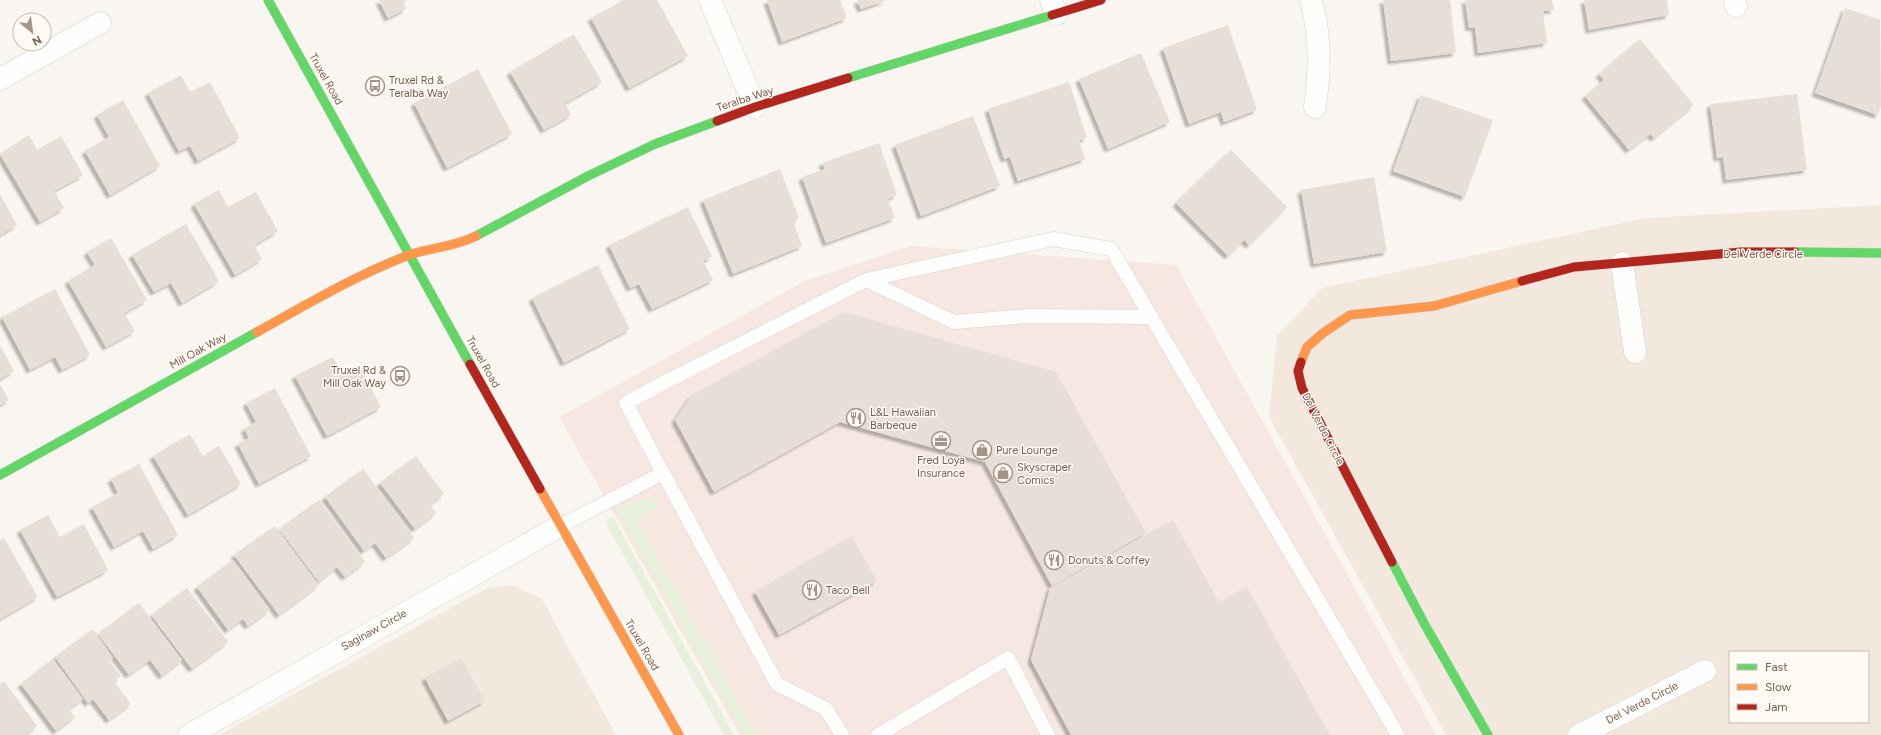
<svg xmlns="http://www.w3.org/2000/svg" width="1881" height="735" font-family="Figtree,sans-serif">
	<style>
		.residential { fill: #f2e8de; fill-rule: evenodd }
		.commercial { fill: #f6e8e1 }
		.green { fill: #e7f0db }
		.building { fill: #e6ded7; filter: url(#shadow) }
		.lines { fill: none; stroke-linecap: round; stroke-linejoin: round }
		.lane-casing { stroke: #d7d1cb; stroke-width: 15 }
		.street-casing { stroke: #d7d1cb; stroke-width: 23 }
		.fast-casing { stroke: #d9d2cb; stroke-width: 10 }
		.slow-casing { stroke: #d9d2cb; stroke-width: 10 }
		.jam-casing { stroke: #d9d2cb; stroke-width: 10 }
		.lane { stroke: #fefefd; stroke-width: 14 }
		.street { stroke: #fefefd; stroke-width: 22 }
		.fast { stroke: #63d668; stroke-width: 9 }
		.slow { stroke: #ff974d; stroke-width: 9 }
		.jam { stroke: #b3261e; stroke-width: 9 }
		.labels { text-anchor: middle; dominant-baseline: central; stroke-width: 3; stroke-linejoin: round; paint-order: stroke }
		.street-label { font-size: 11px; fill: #7a5c4d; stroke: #fffaf3 }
		.poi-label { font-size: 11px; fill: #7a5c4d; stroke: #fffaf3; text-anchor: start }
	</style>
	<defs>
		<filter id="shadow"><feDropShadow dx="-3.5" dy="3.5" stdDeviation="1" flood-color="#0004"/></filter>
	</defs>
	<rect width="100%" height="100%" fill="#f9f5f0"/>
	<!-- residential -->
	<path class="residential" d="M 1881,205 L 1881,735 L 1446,735 L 1269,417 L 1277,336 L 1322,288 L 1646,218 ZM 1730,652 L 1868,652 L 1868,722 L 1730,722 Z
		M 512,585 L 542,599 L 616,735 L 219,735 L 487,588 Z"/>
	<!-- commercial -->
	<path class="commercial" d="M 911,246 L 1176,265 L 1436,735 L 740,735 L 559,417 L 807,280 Z"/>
	<!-- green -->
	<path class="green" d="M 642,499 L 651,499 L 659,506 L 637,520 L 757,735 L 743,735 L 617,510 Z
		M 613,517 L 734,735 L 724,735 L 605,522 Z"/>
	<!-- building -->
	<path class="building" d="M 379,0 L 408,0 L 403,3 L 406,9 L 388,18 Z
		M 624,0 L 657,0 L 688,56 L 629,88 L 591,18 Z
		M 767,0 L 840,0 L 847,18 L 782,42 Z
		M 857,0 L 887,0 L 861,9 Z
		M 1383,0 L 1450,0 L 1456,53 L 1391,61 Z
		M 1465,0 L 1552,0 L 1554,10 L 1543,11 L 1547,43 L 1478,53 L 1475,27 L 1469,28 Z
		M 1584,0 L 1667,0 L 1669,15 L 1589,30 Z
		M 1845,8 L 1880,20 L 1881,105 L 1878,115 L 1815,93 Z
		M 1228,25 L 1257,110 L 1224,122 L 1221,112 L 1189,124 L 1163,48 Z
		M 574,34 L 602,82 L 565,103 L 571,115 L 544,130 L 510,72 Z
		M 1640,39 L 1694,105 L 1654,138 L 1650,134 L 1629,150 L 1585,96 L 1604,80 L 1599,74 Z
		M 1141,53 L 1170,122 L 1108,149 L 1079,79 Z
		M 478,69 L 512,134 L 447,168 L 414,103 Z
		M 181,75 L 190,92 L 210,82 L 240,138 L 198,161 L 190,146 L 179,151 L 148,93 Z
		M 1069,82 L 1087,138 L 1079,140 L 1085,159 L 1018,181 L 1010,157 L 1004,159 L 988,109 Z
		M 1797,94 L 1807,170 L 1726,180 L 1723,157 L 1717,158 L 1710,104 Z
		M 1421,95 L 1493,120 L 1465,197 L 1393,171 Z
		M 123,100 L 160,166 L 110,195 L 85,151 L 109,137 L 97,115 Z
		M 973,116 L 1000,186 L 921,216 L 895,145 Z
		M 29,135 L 37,150 L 61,136 L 83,175 L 54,191 L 64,208 L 40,222 L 0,154 Z
		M 879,143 L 897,195 L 888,199 L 895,218 L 826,243 L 802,177 L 825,169 L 822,163 Z
		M 1231,150 L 1287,207 L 1249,245 L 1244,240 L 1228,256 L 1176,203 Z
		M 780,169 L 799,218 L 793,221 L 802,246 L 733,274 L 703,200 Z
		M 1374,177 L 1387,252 L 1314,264 L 1301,190 Z
		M 219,190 L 228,207 L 256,192 L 278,231 L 254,245 L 262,259 L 235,275 L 194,204 Z
		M 0,194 L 17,225 L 0,235 Z
		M 688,207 L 712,257 L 703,261 L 713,280 L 652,309 L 639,284 L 630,288 L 609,245 Z
		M 186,224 L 219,281 L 182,303 L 171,283 L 154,292 L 132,255 Z
		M 111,238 L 147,300 L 124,313 L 135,331 L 106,347 L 68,281 L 95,265 L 87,252 Z
		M 598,265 L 630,329 L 564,363 L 532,298 Z
		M 55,289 L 90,355 L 62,370 L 55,357 L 30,370 L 2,317 Z
		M 844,312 L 1056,372 L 1146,533 L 1052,586 L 985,462 L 840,422 L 714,492 L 675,420 L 691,396 Z
		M 0,345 L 14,371 L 0,379 Z
		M 333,357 L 343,376 L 360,367 L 381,407 L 327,436 L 295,376 Z
		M 0,384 L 9,400 L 0,405 Z
		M 275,388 L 311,456 L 259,484 L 238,444 L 249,438 L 244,429 L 256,422 L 246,403 Z
		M 190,434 L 203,456 L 219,446 L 241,484 L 188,515 L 153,456 Z
		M 416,456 L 444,494 L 430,505 L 436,513 L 415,529 L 380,483 Z
		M 139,464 L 178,535 L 153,549 L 143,531 L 114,547 L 92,507 L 118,493 L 111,479 Z
		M 363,469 L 414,538 L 386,558 L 375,543 L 364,551 L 325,497 Z
		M 319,500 L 365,562 L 345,577 L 337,567 L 319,582 L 279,529 Z
		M 48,515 L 60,537 L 84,524 L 108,570 L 57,597 L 20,530 Z
		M 1173,520 L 1219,602 L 1247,587 L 1330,735 L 1071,735 L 1031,660 L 1050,588 Z
		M 275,526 L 319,585 L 279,615 L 234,555 Z
		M 852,536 L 877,581 L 779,635 L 755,592 Z
		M 4,538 L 38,597 L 0,619 L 0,541 Z
		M 233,560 L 270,610 L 248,626 L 243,619 L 228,630 L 197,587 Z
		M 187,588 L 228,642 L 192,669 L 151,615 Z
		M 139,603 L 182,660 L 162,676 L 150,660 L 129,675 L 98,634 Z
		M 93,629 L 113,658 L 109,661 L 121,676 L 114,681 L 131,704 L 109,720 L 93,699 L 88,703 L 55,657 Z
		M 461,658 L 485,701 L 448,721 L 425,678 Z
		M 53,659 L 83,699 L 69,709 L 75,717 L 56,731 L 21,684 Z
		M 4,681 L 37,726 L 25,735 L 0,735 L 0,684 Z"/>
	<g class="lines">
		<defs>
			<path id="lane" d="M 866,280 L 1053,239 L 1111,249 L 1398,735
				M 663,473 L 626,403 L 671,379 L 866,280 L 954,322 L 1029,316 L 1149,317
				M 560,526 L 663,473 L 777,684 L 826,709 L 842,735
				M 878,735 L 1008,658 L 1048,735"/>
			<path id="street" d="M 710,0 L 755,107
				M 1051,0 L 1056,14
				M 1311,0 C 1321,38 1320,69 1315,107
				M 1735,0 L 1736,6
				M 0,79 L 100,23
				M 1622,263 L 1635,352
				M 189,735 L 560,526
				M 1579,735 L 1705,671"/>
			<path id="fast" d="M 268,0 L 470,364
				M 848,78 L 1052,15
				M 476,236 L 588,176 L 655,144 L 717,121
				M 1795,252 L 1881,253
				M 0,475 L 257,332
				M 1392,562 L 1425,625 L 1488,735"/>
			<path id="slow" d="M 257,332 C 306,305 356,275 409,255 C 432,247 455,247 476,236
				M 1301,362 L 1307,347 L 1323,333 L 1350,315 L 1434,306 L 1522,281
				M 540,489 L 679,735"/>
			<path id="jam" d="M 1052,15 L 1101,0
				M 717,121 L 755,107 L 848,78
				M 1522,281 L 1574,267 L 1741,252 L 1795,252
				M 1301,362 L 1298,371 L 1302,388 L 1392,562
				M 470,364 L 540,489"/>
		</defs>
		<!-- lane casing -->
		<use href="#lane" class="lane-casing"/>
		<!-- street casing -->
		<use href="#street" class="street-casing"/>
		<!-- fast casing -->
		<use href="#fast" class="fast-casing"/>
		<!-- slow casing -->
		<use href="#slow" class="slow-casing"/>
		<!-- jam casing -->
		<use href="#jam" class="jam-casing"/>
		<!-- lane -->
		<use href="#lane" class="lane"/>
		<!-- street -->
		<use href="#street" class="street"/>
		<!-- fast -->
		<use href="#fast" class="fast"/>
		<!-- slow -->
		<use href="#slow" class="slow"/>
		<!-- jam -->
		<use href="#jam" class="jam"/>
	</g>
	<!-- icons -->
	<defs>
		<symbol id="bus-ring" viewBox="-11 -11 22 22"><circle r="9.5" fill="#fffaf3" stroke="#a69286" stroke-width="1.5"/><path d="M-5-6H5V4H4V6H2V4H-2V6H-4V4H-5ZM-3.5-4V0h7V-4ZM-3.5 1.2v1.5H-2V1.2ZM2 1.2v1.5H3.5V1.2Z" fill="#a69286"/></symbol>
		<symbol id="restaurant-ring" viewBox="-11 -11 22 22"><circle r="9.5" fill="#fffaf3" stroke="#a69286" stroke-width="1.5"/><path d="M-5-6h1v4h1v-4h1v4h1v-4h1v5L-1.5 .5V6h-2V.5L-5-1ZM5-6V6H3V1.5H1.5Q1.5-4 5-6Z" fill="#a69286"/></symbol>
		<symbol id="office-ring" viewBox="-11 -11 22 22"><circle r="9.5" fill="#fffaf3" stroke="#a69286" stroke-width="1.5"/><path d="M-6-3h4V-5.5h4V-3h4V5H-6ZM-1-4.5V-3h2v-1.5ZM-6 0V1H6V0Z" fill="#a69286"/></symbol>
		<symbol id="shop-ring" viewBox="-11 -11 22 22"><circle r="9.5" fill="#fffaf3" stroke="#a69286" stroke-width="1.5"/><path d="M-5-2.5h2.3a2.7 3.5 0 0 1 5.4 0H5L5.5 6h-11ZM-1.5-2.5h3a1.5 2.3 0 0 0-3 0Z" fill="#a69286"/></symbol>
	</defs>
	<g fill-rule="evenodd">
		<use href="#bus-ring" x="364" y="75" width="22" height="22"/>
		<use href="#bus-ring" x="389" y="365" width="22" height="22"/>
		<use href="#restaurant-ring" x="845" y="407" width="22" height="22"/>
		<use href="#office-ring" x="930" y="430" width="22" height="22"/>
		<use href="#shop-ring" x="971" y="439" width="22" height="22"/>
		<use href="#shop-ring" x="992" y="462" width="22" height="22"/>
		<use href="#restaurant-ring" x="1043" y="549" width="22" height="22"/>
		<use href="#restaurant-ring" x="801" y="579" width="22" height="22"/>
	</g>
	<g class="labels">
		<!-- street labels -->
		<g class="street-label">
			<text transform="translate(326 79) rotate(61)">Truxel Road</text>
			<text transform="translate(745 99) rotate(-18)">Teralba Way</text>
			<text x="1763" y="254">Del Verde Circle</text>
			<text transform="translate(198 351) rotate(-29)">Mill Oak Way</text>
			<text transform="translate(483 362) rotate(61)">Truxel Road</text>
			<text transform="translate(1323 429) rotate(63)">Del Verde Circle</text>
			<text transform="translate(374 630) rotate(-29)">Saginaw Circle</text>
			<text transform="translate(642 645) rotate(60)">Truxel Road</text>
			<text transform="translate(1642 703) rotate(-27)">Del Verde Circle</text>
		</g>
		<!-- poi labels -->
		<g class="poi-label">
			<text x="389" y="80">Truxel Rd &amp;<tspan x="389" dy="13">Teralba Way</tspan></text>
			<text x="386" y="370" text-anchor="end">Truxel Rd &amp;<tspan x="386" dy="13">Mill Oak Way</tspan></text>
			<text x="870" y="412">L&amp;L Hawaiian<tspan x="870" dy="13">Barbeque</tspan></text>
			<text x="996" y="450">Pure Lounge</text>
			<text x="941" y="460" text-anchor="middle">Fred Loya<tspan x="941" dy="13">Insurance</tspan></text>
			<text x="1017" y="467">Skyscraper<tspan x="1017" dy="13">Comics</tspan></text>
			<text x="1068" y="560">Donuts &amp; Coffey</text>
			<text x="826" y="590">Taco Bell</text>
		</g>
	</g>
	<!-- legend -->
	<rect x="1729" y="651" width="140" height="72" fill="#fffaf3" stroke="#cabbb1"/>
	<rect x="1737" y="664" width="20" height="6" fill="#63d668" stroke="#cabbb1"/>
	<text x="1765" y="671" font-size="12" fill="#7a5c4d">Fast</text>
	<rect x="1737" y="684" width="20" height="6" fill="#ff974d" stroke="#cabbb1"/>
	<text x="1765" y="691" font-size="12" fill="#7a5c4d">Slow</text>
	<rect x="1737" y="704" width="20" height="6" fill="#b3261e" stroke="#cabbb1"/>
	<text x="1765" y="711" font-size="12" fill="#7a5c4d">Jam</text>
	<!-- north arrow -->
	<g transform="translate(32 32) rotate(151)"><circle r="19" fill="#fffaf3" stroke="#cabbb1"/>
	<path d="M0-3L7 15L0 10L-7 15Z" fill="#a69286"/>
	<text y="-6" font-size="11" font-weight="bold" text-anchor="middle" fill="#7a5c4d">N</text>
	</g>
</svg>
